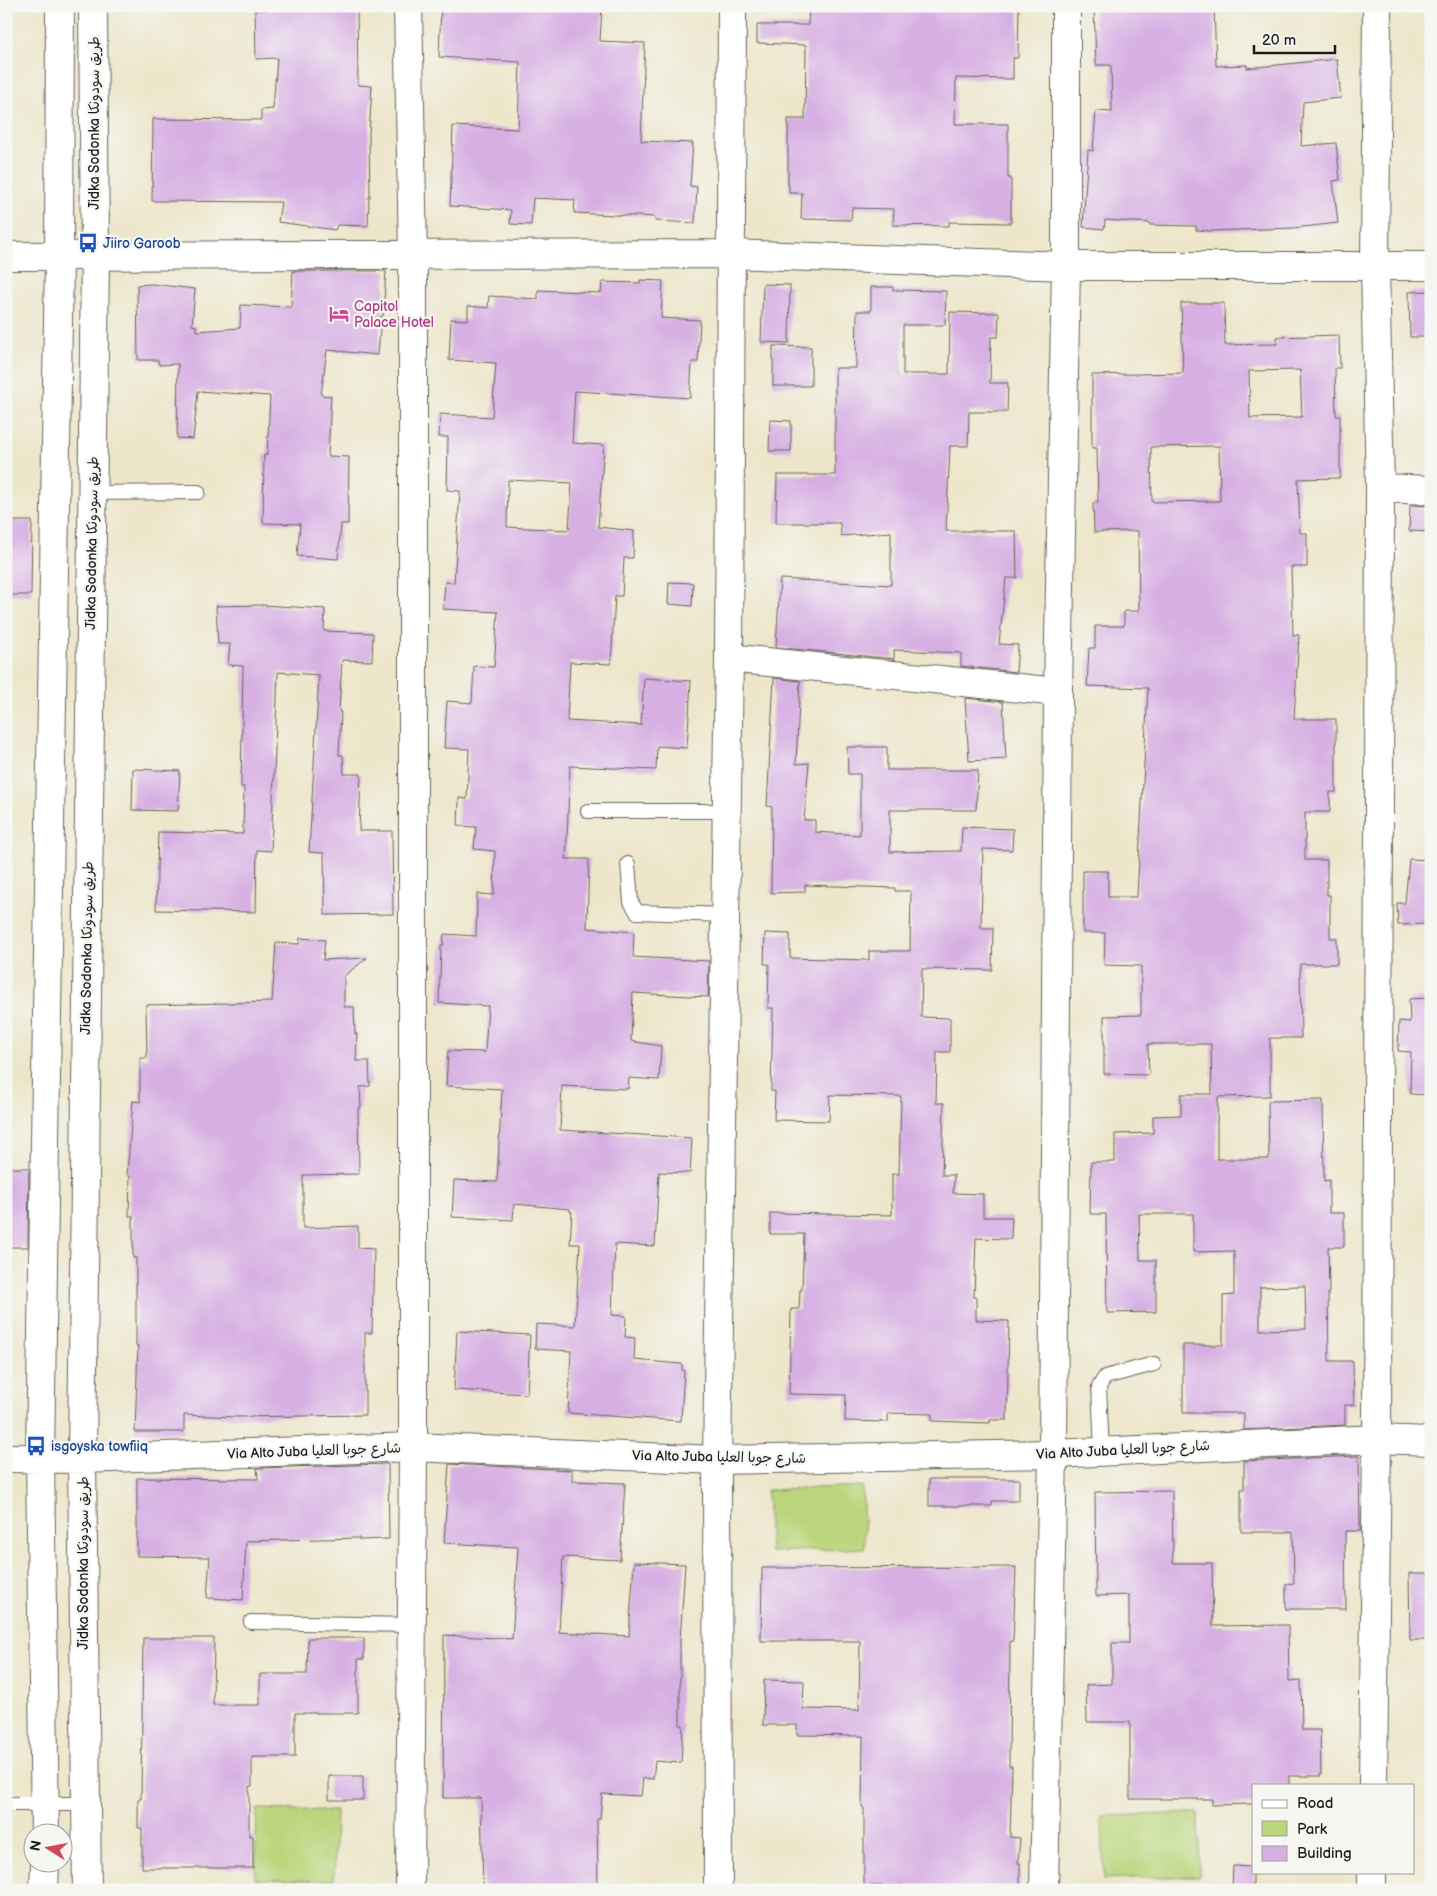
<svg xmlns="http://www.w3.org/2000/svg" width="1437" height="1896" font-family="'Balsamiq Sans','Playpen Sans Arabic',sans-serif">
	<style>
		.green { fill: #bad57b; stroke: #6b784c }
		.building { fill: #d7afe3; fill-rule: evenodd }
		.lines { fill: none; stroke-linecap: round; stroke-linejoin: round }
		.lane-casing { stroke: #656359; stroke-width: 16 }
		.street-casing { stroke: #656359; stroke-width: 30 }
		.secondary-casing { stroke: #656359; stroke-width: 30 }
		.lane { stroke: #fff; stroke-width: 14 }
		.street { stroke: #fff; stroke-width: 28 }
		.secondary { stroke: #fff; stroke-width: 28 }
		.labels { text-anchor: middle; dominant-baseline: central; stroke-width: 4.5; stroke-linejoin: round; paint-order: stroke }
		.street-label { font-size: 14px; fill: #1c1c1c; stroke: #f6f6f2 }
		.transit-label { font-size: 14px; fill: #164399; stroke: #f6f6f2; text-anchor: start }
		.hotel-label { font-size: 14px; fill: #b23c85; stroke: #f6f6f2; text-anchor: start }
	</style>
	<rect width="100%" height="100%" fill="#f6f6f2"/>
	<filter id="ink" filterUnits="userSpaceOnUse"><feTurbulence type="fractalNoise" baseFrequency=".02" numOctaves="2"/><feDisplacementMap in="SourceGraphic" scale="10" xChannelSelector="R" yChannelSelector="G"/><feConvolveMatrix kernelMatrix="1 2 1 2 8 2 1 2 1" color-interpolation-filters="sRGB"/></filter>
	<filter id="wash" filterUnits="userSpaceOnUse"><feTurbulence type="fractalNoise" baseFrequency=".0096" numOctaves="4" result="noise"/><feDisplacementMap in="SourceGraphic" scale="20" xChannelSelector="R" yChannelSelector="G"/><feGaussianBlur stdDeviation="1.12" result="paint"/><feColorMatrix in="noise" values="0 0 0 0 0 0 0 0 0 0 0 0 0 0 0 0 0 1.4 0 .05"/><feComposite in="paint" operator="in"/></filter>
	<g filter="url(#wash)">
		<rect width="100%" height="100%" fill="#ede6cb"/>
		<!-- green -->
		<path class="green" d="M 862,1486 L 865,1548 L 770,1552 L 767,1490 Z
			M 257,1809 L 336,1811 L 334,1881 L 255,1879 Z
			M 1198,1813 L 1200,1876 L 1104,1879 L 1102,1816 Z"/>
		<g id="blocks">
			<!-- building -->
			<path class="building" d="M 441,6 L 602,6 L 600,41 L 645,43 L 641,141 L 693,143 L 690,186 L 697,187 L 695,223 L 655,221 L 655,217 L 574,213 L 575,200 L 533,198 L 531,225 L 510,224 L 511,210 L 450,206 L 453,126 L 518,129 L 520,62 L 439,57 Z
				M 809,6 L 1019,6 L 1018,58 L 1013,58 L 1013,79 L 956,78 L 955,124 L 1008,124 L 1008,178 L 1011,178 L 1011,223 L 949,222 L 949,226 L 893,225 L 894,209 L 852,208 L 851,220 L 801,219 L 802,193 L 789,193 L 789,185 L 788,185 L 788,119 L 805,119 L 806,45 L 757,43 L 757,25 L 808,25 Z
				M 1094,6 L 1214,6 L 1216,66 L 1247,65 L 1247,68 L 1337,59 L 1341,98 L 1303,102 L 1301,146 L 1336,143 L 1340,180 L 1333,181 L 1338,223 L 1294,228 L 1209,231 L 1196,230 L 1196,226 L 1150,225 L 1150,223 L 1105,220 L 1104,229 L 1083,227 L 1088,150 L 1093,151 L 1096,111 L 1112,112 L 1111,65 L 1096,65 Z
				M 357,7 L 358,85 L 372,86 L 369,134 L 370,197 L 369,197 L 368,226 L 337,225 L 335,230 L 278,222 L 281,202 L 152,201 L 153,119 L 261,120 L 261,110 L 273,109 L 277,58 L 256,59 L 255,10 Z
				M 293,271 L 386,271 L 383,316 L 381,316 L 378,355 L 327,350 L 321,395 L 331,396 L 328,456 L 349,457 L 348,524 L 341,524 L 338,559 L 297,556 L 300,524 L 263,523 L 264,455 L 267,455 L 270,396 L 198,391 L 193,439 L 177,438 L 178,364 L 159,365 L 158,360 L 138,360 L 137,285 L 152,284 L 195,289 L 192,325 L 196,326 L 196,331 L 240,328 L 241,305 L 291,307 Z
				M 640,280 L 663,281 L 661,318 L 700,320 L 698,362 L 692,362 L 690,398 L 575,391 L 572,443 L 604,445 L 598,527 L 634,531 L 633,558 L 624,558 L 622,596 L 615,596 L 611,664 L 570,662 L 567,721 L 641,725 L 644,678 L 691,681 L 687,748 L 657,746 L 656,770 L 570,766 L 566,859 L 589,859 L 587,928 L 634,932 L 633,957 L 709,961 L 708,997 L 633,993 L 631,1041 L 661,1046 L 659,1080 L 629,1078 L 628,1089 L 562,1086 L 560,1130 L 692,1138 L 690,1173 L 659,1172 L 655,1246 L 615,1244 L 612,1315 L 626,1316 L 625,1337 L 635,1338 L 634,1360 L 682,1364 L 682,1370 L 684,1370 L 681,1421 L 568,1413 L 571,1351 L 535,1349 L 536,1324 L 575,1326 L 580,1244 L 570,1244 L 572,1212 L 570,1212 L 570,1209 L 514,1204 L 513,1220 L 452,1217 L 454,1180 L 497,1182 L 502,1089 L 446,1086 L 448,1051 L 485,1052 L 488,1006 L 439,1003 L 441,946 L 443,946 L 444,934 L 476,936 L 477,894 L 494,895 L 495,851 L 474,849 L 476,827 L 458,826 L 459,798 L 467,799 L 469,749 L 444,748 L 447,701 L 472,703 L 474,666 L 494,667 L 498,612 L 443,609 L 445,582 L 454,583 L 460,491 L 447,490 L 448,437 L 439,437 L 440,414 L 492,417 L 496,363 L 449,360 L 451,319 L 468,320 L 468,306 L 488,308 L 489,296 L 538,299 L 538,290 L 601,293 L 602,282 L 640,283 ZM 508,480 L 572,483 L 569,530 L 507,527 Z
				M 763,284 L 790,285 L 789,343 L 761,342 Z
				M 871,287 L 893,287 L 893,290 L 946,291 L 945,325 L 903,325 L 903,374 L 949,374 L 950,312 L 999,313 L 998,337 L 991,337 L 990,383 L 1008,383 L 1007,412 L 969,412 L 968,446 L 950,446 L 946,531 L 1016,531 L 1017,578 L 1006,578 L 999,644 L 1018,645 L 1016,672 L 961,666 L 961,653 L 894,650 L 894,659 L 776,647 L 780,579 L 891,585 L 891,532 L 841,536 L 840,523 L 776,523 L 777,475 L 835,475 L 835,368 L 856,368 L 857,311 L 871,311 Z
				M 1431,291 L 1431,337 L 1410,337 L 1409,292 Z
				M 1181,303 L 1224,303 L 1225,345 L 1277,344 L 1277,337 L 1339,335 L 1340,368 L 1335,368 L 1336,416 L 1340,416 L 1340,478 L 1298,479 L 1300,533 L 1307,533 L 1307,567 L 1291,567 L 1293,635 L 1299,635 L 1294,719 L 1336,719 L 1336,792 L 1330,792 L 1330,812 L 1305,812 L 1305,860 L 1327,860 L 1327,895 L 1330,895 L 1330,938 L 1337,938 L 1337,964 L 1300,964 L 1301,1038 L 1270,1038 L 1270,1096 L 1218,1097 L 1217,1122 L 1217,1159 L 1269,1159 L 1268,1101 L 1323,1100 L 1324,1181 L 1329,1180 L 1329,1213 L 1344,1213 L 1344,1247 L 1328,1247 L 1329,1292 L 1328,1292 L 1329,1361 L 1353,1361 L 1354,1405 L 1345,1405 L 1345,1425 L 1244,1430 L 1244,1413 L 1183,1413 L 1183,1345 L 1223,1345 L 1223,1296 L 1234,1295 L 1234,1251 L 1193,1252 L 1193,1214 L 1139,1214 L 1140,1260 L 1156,1260 L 1156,1312 L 1107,1313 L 1106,1214 L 1090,1214 L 1091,1162 L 1115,1162 L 1115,1134 L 1153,1133 L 1153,1116 L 1181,1115 L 1181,1094 L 1212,1094 L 1211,1044 L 1148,1044 L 1149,1075 L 1104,1074 L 1104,1016 L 1141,1015 L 1141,966 L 1104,965 L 1105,933 L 1083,933 L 1083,871 L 1108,871 L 1108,897 L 1137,897 L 1148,688 L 1087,686 L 1089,648 L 1095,648 L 1095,626 L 1124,626 L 1124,611 L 1139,611 L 1138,531 L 1094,532 L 1093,503 L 1098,503 L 1097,448 L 1092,448 L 1092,375 L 1183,373 ZM 1300,370 L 1302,417 L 1250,418 L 1249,371 ZM 1219,446 L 1220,501 L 1152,502 L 1151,447 ZM 1305,1286 L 1306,1329 L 1260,1330 L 1260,1287 Z
				M 773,346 L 811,347 L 811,386 L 773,386 Z
				M 770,420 L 791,421 L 791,451 L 769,451 Z
				M 1410,505 L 1431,506 L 1431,532 L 1409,531 Z
				M 6,521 L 32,521 L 31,595 L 6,595 Z
				M 669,582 L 693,583 L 692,606 L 668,604 Z
				M 263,605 L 325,609 L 324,631 L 373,633 L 372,661 L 342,660 L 339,712 L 341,712 L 339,755 L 343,755 L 344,774 L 361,774 L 359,831 L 392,831 L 393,914 L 325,915 L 324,853 L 309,852 L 319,675 L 278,672 L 271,851 L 257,850 L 256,912 L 156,910 L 158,832 L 243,834 L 244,787 L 241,787 L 243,666 L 228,665 L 230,644 L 218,644 L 216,606 Z
				M 774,678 L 800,681 L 796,764 L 809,763 L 804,820 L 815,820 L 815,832 L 860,835 L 860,774 L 848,774 L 847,747 L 887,747 L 887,770 L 978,770 L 976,810 L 890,810 L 890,852 L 961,851 L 962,827 L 1013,829 L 1012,850 L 983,849 L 981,928 L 993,928 L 992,970 L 922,969 L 921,1017 L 950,1018 L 950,1052 L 937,1052 L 936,1103 L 944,1103 L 942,1175 L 954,1175 L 953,1193 L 983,1194 L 983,1217 L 1012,1217 L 1011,1239 L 976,1238 L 974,1297 L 976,1297 L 976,1320 L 1009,1321 L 1007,1420 L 990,1420 L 990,1423 L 932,1421 L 932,1414 L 888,1413 L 888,1422 L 845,1421 L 846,1395 L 789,1394 L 791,1309 L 799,1309 L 800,1290 L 802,1290 L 804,1234 L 770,1234 L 770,1213 L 892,1215 L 892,1174 L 899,1174 L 901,1096 L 830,1095 L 829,1121 L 774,1120 L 775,1091 L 771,1091 L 773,1008 L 768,1008 L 769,964 L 764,964 L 765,933 L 790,934 L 790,958 L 869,960 L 869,951 L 910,951 L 911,891 L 895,891 L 895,888 L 805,885 L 805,892 L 771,893 L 772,807 L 767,806 Z
				M 965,698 L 1003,702 L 1006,759 L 969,761 Z
				M 133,769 L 180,771 L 178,811 L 132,810 Z
				M 1409,859 L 1431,860 L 1431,924 L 1398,925 L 1397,903 L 1405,903 Z
				M 300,938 L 325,940 L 323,960 L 367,958 L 344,976 L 344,1007 L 354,1007 L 355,1034 L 357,1034 L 356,1061 L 369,1061 L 370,1086 L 360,1087 L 361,1108 L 358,1108 L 359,1174 L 303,1175 L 303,1228 L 358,1226 L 358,1248 L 374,1249 L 372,1333 L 365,1333 L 365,1415 L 236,1417 L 184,1415 L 184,1432 L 135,1432 L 138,1346 L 136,1346 L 136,1258 L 133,1258 L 133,1216 L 129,1216 L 130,1176 L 127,1175 L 133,1101 L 140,1102 L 140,1058 L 147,1058 L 146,1005 L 272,1002 L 276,943 L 299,944 Z
				M 1431,998 L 1431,1095 L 1410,1094 L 1411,1052 L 1398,1051 L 1399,1021 L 1410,1022 L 1409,999 Z
				M 6,1168 L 29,1168 L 28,1247 L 6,1247 Z
				M 457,1331 L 530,1335 L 527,1394 L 454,1390 Z
				M 1359,1456 L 1360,1531 L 1345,1531 L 1346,1609 L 1286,1609 L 1286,1584 L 1294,1583 L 1293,1532 L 1241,1532 L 1241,1489 L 1244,1489 L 1244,1461 Z
				M 388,1464 L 389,1539 L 359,1540 L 359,1538 L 246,1541 L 243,1600 L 207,1598 L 210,1557 L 137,1556 L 137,1478 L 258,1479 L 257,1468 Z
				M 449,1464 L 572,1470 L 572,1481 L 625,1483 L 620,1560 L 563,1557 L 559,1632 L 629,1636 L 634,1562 L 685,1564 L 680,1641 L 680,1725 L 683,1725 L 681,1763 L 655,1761 L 653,1779 L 643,1778 L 641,1796 L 602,1794 L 600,1819 L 597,1819 L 598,1890 L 483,1890 L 481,1798 L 443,1798 L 444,1635 L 512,1639 L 518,1547 L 444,1543 Z
				M 929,1479 L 1019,1479 L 1019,1501 L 992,1501 L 992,1506 L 929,1506 Z
				M 1172,1491 L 1173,1563 L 1212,1563 L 1213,1626 L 1288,1625 L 1289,1681 L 1301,1680 L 1302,1730 L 1320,1730 L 1321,1776 L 1289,1776 L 1289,1785 L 1253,1785 L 1253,1804 L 1212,1805 L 1212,1799 L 1130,1799 L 1130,1722 L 1087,1722 L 1086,1685 L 1112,1684 L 1112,1643 L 1129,1643 L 1129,1595 L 1096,1596 L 1095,1492 Z
				M 1016,1567 L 1013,1641 L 1010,1641 L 1009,1766 L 1012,1766 L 1010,1837 L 1020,1838 L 1018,1863 L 1020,1863 L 1020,1890 L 903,1890 L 903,1885 L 864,1886 L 864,1808 L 862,1807 L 863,1736 L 797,1735 L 797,1725 L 763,1725 L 764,1680 L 804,1681 L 803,1709 L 859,1710 L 860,1641 L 761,1641 L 762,1568 Z
				M 1409,1573 L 1431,1573 L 1431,1640 L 1410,1640 Z
				M 143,1638 L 214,1638 L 213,1705 L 260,1705 L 260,1674 L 307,1674 L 308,1638 L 364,1638 L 364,1659 L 358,1659 L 358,1713 L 295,1713 L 295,1757 L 252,1757 L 252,1786 L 249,1786 L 249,1836 L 253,1836 L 253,1868 L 142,1868 L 142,1828 L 138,1828 L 138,1799 L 141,1799 Z
				M 329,1776 L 363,1776 L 363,1800 L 329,1800 Z
				M 1233,1866 L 1253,1867 L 1253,1890 L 1232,1890 Z"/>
		</g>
	</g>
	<g filter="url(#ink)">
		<use href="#blocks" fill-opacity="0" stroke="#656359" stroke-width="1"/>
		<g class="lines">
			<defs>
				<path id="lane" d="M 92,493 L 198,492
					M 588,811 L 727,811
					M 628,864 L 631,902 L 637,912 L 725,915
					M 1102,1451 L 1099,1387 L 1105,1377 L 1154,1364
					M 251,1622 L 411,1625
					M 6,1804 L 84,1804"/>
				<path id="street" d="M 408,6 L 413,254 L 413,1447 L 410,1890
					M 6,256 L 731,254 L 1066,266 L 1431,266
					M 1380,488 L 1431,490
					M 729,658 L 1058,692
					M 1373,1785 L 1377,1439 L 1380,488 L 1375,266 L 1377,6
					M 718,1890 L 717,1460 L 729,658 L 732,6
					M 1044,1890 L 1053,1454 L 1058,692 L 1066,266 L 1066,6
					M 1372,1890 L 1372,1872"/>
				<path id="secondary" d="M 6,1458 L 82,1459 L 413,1447 L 717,1460 L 1053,1454 L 1377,1439 L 1431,1441
					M 45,1834 L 40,1457 L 59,257 L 60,6
					M 44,1890 L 45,1864
					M 87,1890 L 82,1459 L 95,255 L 93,6"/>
			</defs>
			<!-- lane casing -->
			<use href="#lane" class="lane-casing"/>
			<!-- street casing -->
			<use href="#street" class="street-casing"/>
			<!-- secondary casing -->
			<use href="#secondary" class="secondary-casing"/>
			<!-- lane -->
			<use href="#lane" class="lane"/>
			<!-- street -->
			<use href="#street" class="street"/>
			<!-- secondary -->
			<use href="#secondary" class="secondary"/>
		</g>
	</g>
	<!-- icons -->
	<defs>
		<symbol id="bus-bare" viewBox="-9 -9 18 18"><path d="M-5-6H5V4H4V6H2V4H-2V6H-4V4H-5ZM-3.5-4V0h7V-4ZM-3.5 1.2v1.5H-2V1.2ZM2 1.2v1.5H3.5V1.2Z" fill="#1a4fb4" stroke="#f6f6f2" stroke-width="2.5" paint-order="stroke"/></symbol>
		<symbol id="hotel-bare" viewBox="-9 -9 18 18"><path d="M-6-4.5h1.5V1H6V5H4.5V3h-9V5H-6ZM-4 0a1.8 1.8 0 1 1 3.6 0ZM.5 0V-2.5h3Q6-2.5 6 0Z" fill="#d1479c" stroke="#f6f6f2" stroke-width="2.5" paint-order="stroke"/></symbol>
	</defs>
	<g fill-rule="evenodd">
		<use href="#bus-bare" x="74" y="229" width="28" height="28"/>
		<use href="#hotel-bare" x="325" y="300" width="28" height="28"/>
		<use href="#bus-bare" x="22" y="1432" width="28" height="28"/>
	</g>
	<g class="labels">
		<!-- street labels -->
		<g class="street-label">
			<text transform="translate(94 123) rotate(-90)">Jidka Sodonka طريق سودونكا</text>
			<text transform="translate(92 543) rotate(-89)">Jidka Sodonka طريق سودونكا</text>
			<text transform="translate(87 948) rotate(-89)">Jidka Sodonka طريق سودونكا</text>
			<text transform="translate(1123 1450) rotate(-3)">Via Alto Juba شارع جوبا العليا</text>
			<text transform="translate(314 1451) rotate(-2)">Via Alto Juba شارع جوبا العليا</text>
			<text transform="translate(719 1457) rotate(1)">Via Alto Juba شارع جوبا العليا</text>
			<text transform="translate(83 1563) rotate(-90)">Jidka Sodonka طريق سودونكا</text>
		</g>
		<!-- transit labels -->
		<g class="transit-label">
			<text x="103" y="243">Jiiro Garoob</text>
			<text x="51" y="1446">isgoyska towfiiq</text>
		</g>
		<!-- hotel labels -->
		<g class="hotel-label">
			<text x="354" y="306">Capitol<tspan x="354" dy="16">Palace Hotel</tspan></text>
		</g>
	</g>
	<!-- margin -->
	<rect width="1437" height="1896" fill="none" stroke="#f6f6f2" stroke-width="25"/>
	<!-- legend -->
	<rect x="1252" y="1784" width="162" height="90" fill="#f6f6f2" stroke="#9f9f9c"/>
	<rect x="1262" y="1800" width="25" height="8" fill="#ffffff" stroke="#9f9f9c"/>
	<text x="1297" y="1808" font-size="15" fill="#1c1c1c">Road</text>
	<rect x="1262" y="1821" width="25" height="15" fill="#bad57b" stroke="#9f9f9c"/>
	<text x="1297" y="1834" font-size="15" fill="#1c1c1c">Park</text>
	<rect x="1262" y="1846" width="25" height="15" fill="#d7afe3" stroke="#9f9f9c"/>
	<text x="1297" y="1858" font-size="15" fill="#1c1c1c">Building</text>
	<!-- north arrow -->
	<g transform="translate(48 1848) rotate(281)"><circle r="24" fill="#f6f6f2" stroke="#9f9f9c"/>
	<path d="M0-4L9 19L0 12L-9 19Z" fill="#d1495b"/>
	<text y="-8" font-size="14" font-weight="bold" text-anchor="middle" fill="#1c1c1c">N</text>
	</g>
	<!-- scale -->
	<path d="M1254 45v8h81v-8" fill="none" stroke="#1c1c1c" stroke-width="2.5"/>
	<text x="1262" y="45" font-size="15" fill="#1c1c1c" stroke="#f6f6f2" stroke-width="4" paint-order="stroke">20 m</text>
</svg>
